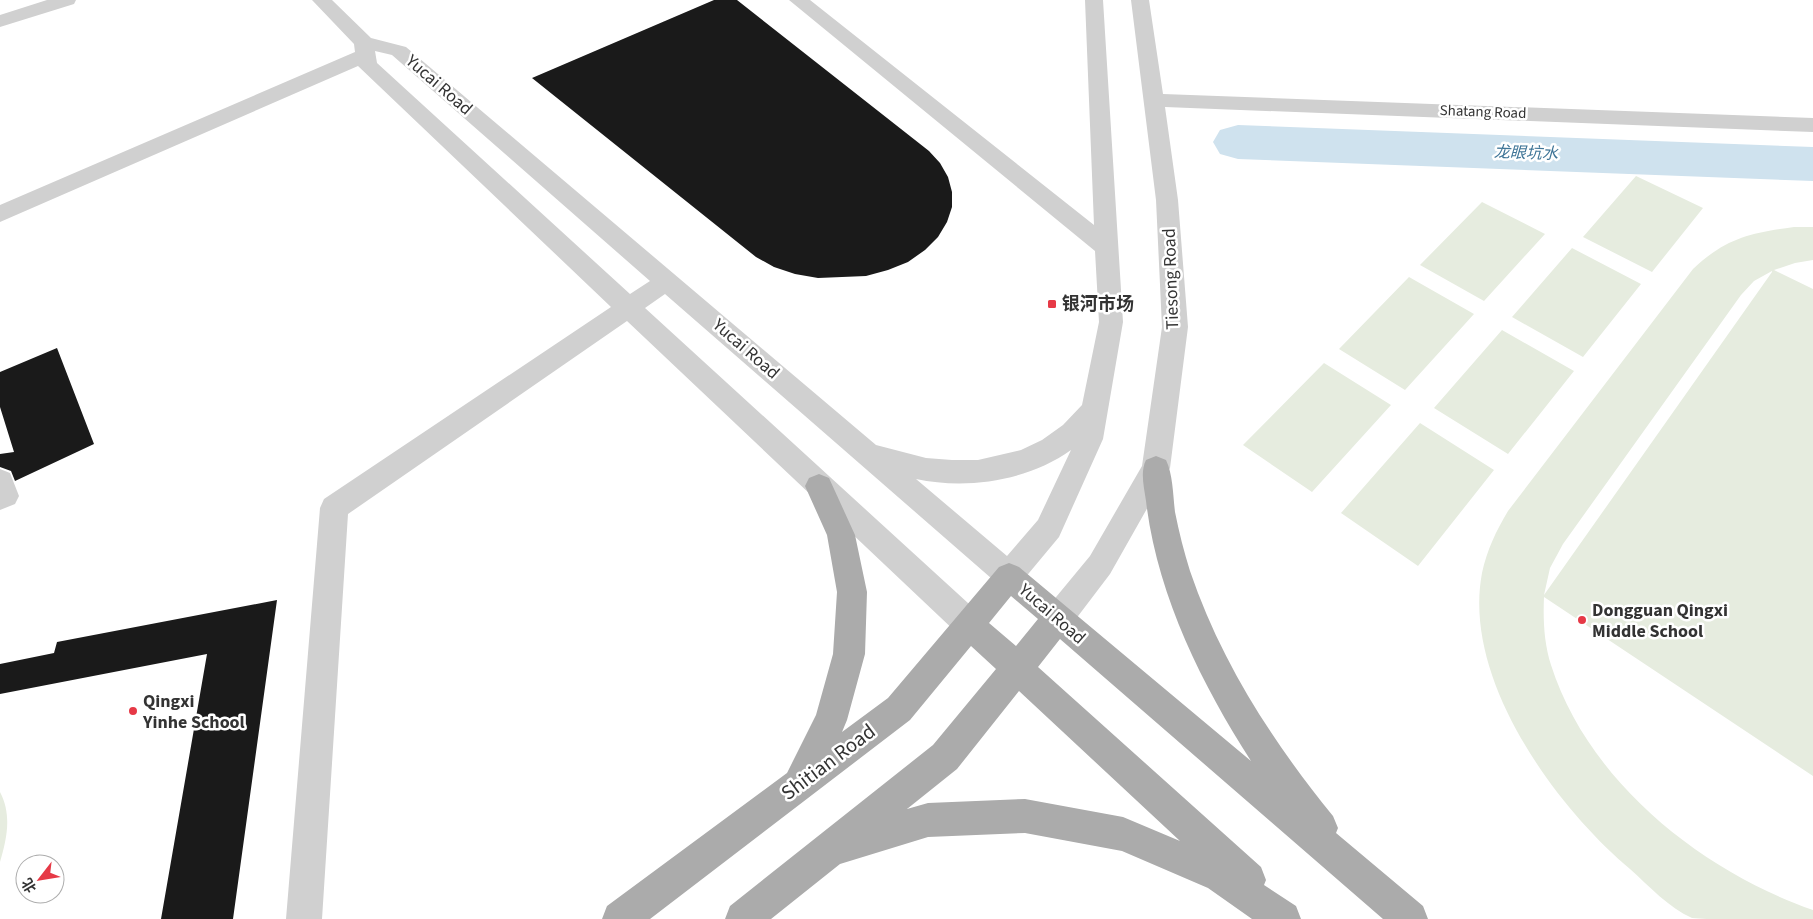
<svg xmlns="http://www.w3.org/2000/svg" width="1813" height="919" font-family="'Source Sans 3','Noto Sans SC',sans-serif">
	<style>
		.green { fill: #e6ecdf; fill-rule: evenodd }
		.lines { fill: none; stroke-linecap: round; stroke-linejoin: round }
		.river { fill: #cfe2ee; fill-rule: evenodd }
		.building { fill: #1a1a1a }
		.minor { fill: #d0d0d0; fill-rule: evenodd }
		.major { fill: #ababab; fill-rule: evenodd }
		.poi-dot { fill: #e63946; stroke: #fff; stroke-width: 2 }
		.labels { text-anchor: middle; dominant-baseline: central; stroke-width: 5; stroke-linejoin: round; paint-order: stroke }
		.far-street-label { font-size: 15px; fill: #333; stroke: #fff }
		.far-water-label { font-size: 16px; font-style: italic; fill: #3f7597; stroke: #fff }
		.street-label { font-size: 18px; fill: #333; stroke: #fff }
		.poi-label { font-size: 18px; font-weight: bold; fill: #333; stroke: #fff; text-anchor: start }
		.near-street-label { font-size: 21px; fill: #333; stroke: #fff }
	</style>
	<rect width="100%" height="100%" fill="#fff"/>
	<!-- green -->
	<path class="green" d="M 1636,176 L 1703,208 L 1652,272 L 1583,237 Z
		M 1482,202 L 1545,234 L 1484,301 L 1420,265 Z
		M 1794,227 L 1813,227 L 1813,260 L 1795,263 L 1774,270 L 1813,289 L 1813,776 L 1544,597 C 1543,620 1544,643 1551,665 C 1588,781 1701,871 1813,910 L 1813,919 C 1783,919 1753,919 1722,919 C 1714,919 1700,919 1692,918 C 1669,908 1649,886 1630,869 C 1554,805 1462,678 1482,573 C 1487,550 1496,531 1508,511 L 1693,269 C 1726,238 1750,233 1794,227 ZM 1772,271 L 1772,272 L 1544,595 L 1550,568 L 1563,544 L 1741,295 L 1754,281 Z
		M 1572,248 L 1641,284 L 1583,357 L 1512,317 Z
		M 1409,277 L 1474,314 L 1405,390 L 1339,349 Z
		M 1502,330 L 1574,371 L 1508,454 L 1434,408 Z
		M 1324,363 L 1391,405 L 1312,492 L 1243,445 Z
		M 1420,423 L 1494,470 L 1418,566 L 1341,513 Z
		M 0,792 C 12,815 7,838 0,862 Z"/>
	<g class="lines">
		<!-- river -->
		<path class="river" d="M 1238,125 L 1813,147 L 1813,181 L 1238,159 L 1220,154 L 1213,142 L 1220,130 Z"/>
	</g>
	<!-- building -->
	<path class="building" d="M 714,0 L 737,0 L 929,151 L 940,163 L 948,177 L 952,192 L 952,207 L 947,222 L 938,237 L 925,250 L 908,262 L 888,270 L 866,276 L 818,278 L 795,274 L 774,267 L 756,257 L 532,78 Z
		M 57,348 L 94,444 L 15,481 L 11,471 L 0,467 L 0,454 L 14,452 L 0,407 L 0,372 Z
		M 277,600 L 233,919 L 161,919 L 207,654 L 0,694 L 0,664 L 54,653 L 57,642 Z"/>
	<g class="lines">
		<!-- minor -->
		<path class="minor" d="M 47,0 L 76,0 L 74,4 L 0,27 L 0,15 Z
			M 312,0 L 332,0 L 371,38 L 406,47 L 876,445 L 926,458 L 952,460 L 978,460 L 1021,450 L 1042,440 L 1063,425 L 1082,405 L 1099,322 L 1095,251 L 789,0 L 810,0 L 1094,225 L 1085,0 L 1103,0 L 1123,322 L 1103,439 L 1059,537 L 1019,585 L 1009,589 L 999,585 L 665,294 L 645,308 L 980,614 L 984,624 L 980,634 L 969,638 L 958,634 L 627,321 L 348,514 L 322,919 L 286,919 L 320,508 L 324,499 L 611,307 L 358,66 L 0,222 L 0,205 L 355,52 L 354,44 ZM 375,51 L 392,55 L 650,281 L 630,294 L 377,63 ZM 1071,450 L 1038,520 L 1007,556 L 916,479 C 967,490 1028,481 1071,450 Z
			M 1131,0 L 1149,0 L 1163,94 L 1813,118 L 1813,132 L 1165,107 L 1178,200 L 1188,327 L 1170,468 L 1110,574 L 1069,628 L 1058,632 L 1047,628 L 1043,618 L 1047,608 L 1090,556 L 1142,466 L 1162,327 L 1156,200 Z
			M 0,469 L 10,473 L 19,496 L 15,504 L 0,510 Z"/>
		<!-- major -->
		<path class="major" d="M 1156,456 L 1166,460 C 1173,475 1173,495 1175,512 C 1179,532 1184,552 1190,571 C 1221,662 1272,741 1333,816 L 1338,828 L 1336,833 L 1423,906 L 1428,919 L 1383,919 L 1060,639 L 1038,667 L 1261,867 L 1266,880 L 1264,885 L 1296,906 L 1301,919 L 1252,919 L 1208,888 L 1122,851 L 1025,833 L 928,837 L 840,864 L 771,919 L 725,919 L 730,906 L 933,745 L 996,669 L 971,646 L 910,720 L 650,919 L 602,919 L 607,906 L 787,773 L 816,715 L 833,654 L 837,592 L 827,535 L 805,486 L 809,478 L 819,474 L 829,478 L 855,535 L 867,592 L 865,654 L 847,720 L 842,732 L 888,698 L 999,567 L 1009,563 L 1019,567 L 1251,761 C 1201,683 1157,594 1146,501 C 1144,487 1140,472 1146,460 ZM 1011,596 L 1038,619 L 1016,646 L 989,623 ZM 1019,691 L 1180,841 L 1123,817 L 1025,799 L 928,803 L 907,809 L 957,769 Z"/>
	</g>
	<!-- markers -->
	<g class="poi-dot">
		<rect x="1047" y="299" width="10" height="10" rx="2.5"/>
		<circle cx="1582" cy="620" r="5"/>
		<circle cx="133" cy="711" r="5"/>
	</g>
	<g class="labels">
		<!-- far-street labels -->
		<g class="far-street-label">
			<text transform="translate(1483 112) rotate(2)">Shatang Road</text>
		</g>
		<!-- far-water labels -->
		<g class="far-water-label">
			<text transform="translate(1526 153) rotate(2)">龙眼坑水</text>
		</g>
		<!-- street labels -->
		<g class="street-label">
			<text transform="translate(439 85) rotate(41)">Yucai Road</text>
			<text transform="translate(1171 279) rotate(-92)">Tiesong Road</text>
			<text transform="translate(746 349) rotate(41)">Yucai Road</text>
			<text transform="translate(1052 614) rotate(41)">Yucai Road</text>
		</g>
		<!-- poi labels -->
		<g class="poi-label">
			<text x="1062" y="304">银河市场</text>
			<text x="1592" y="610">Dongguan Qingxi<tspan x="1592" dy="21">Middle School</tspan></text>
			<text x="143" y="701">Qingxi<tspan x="143" dy="21">Yinhe School</tspan></text>
		</g>
		<!-- near-street labels -->
		<g class="near-street-label">
			<text transform="translate(828 762) rotate(-37)">Shitian Road</text>
		</g>
	</g>
	<!-- north arrow -->
	<g transform="translate(40 879) rotate(239)"><circle r="24" fill="#ffffff" stroke="#adadad"/>
	<path d="M0-4L9 19L0 12L-9 19Z" fill="#e63946"/>
	<text y="-8" font-size="14" font-weight="bold" text-anchor="middle" fill="#333333">北</text>
	</g>
</svg>
